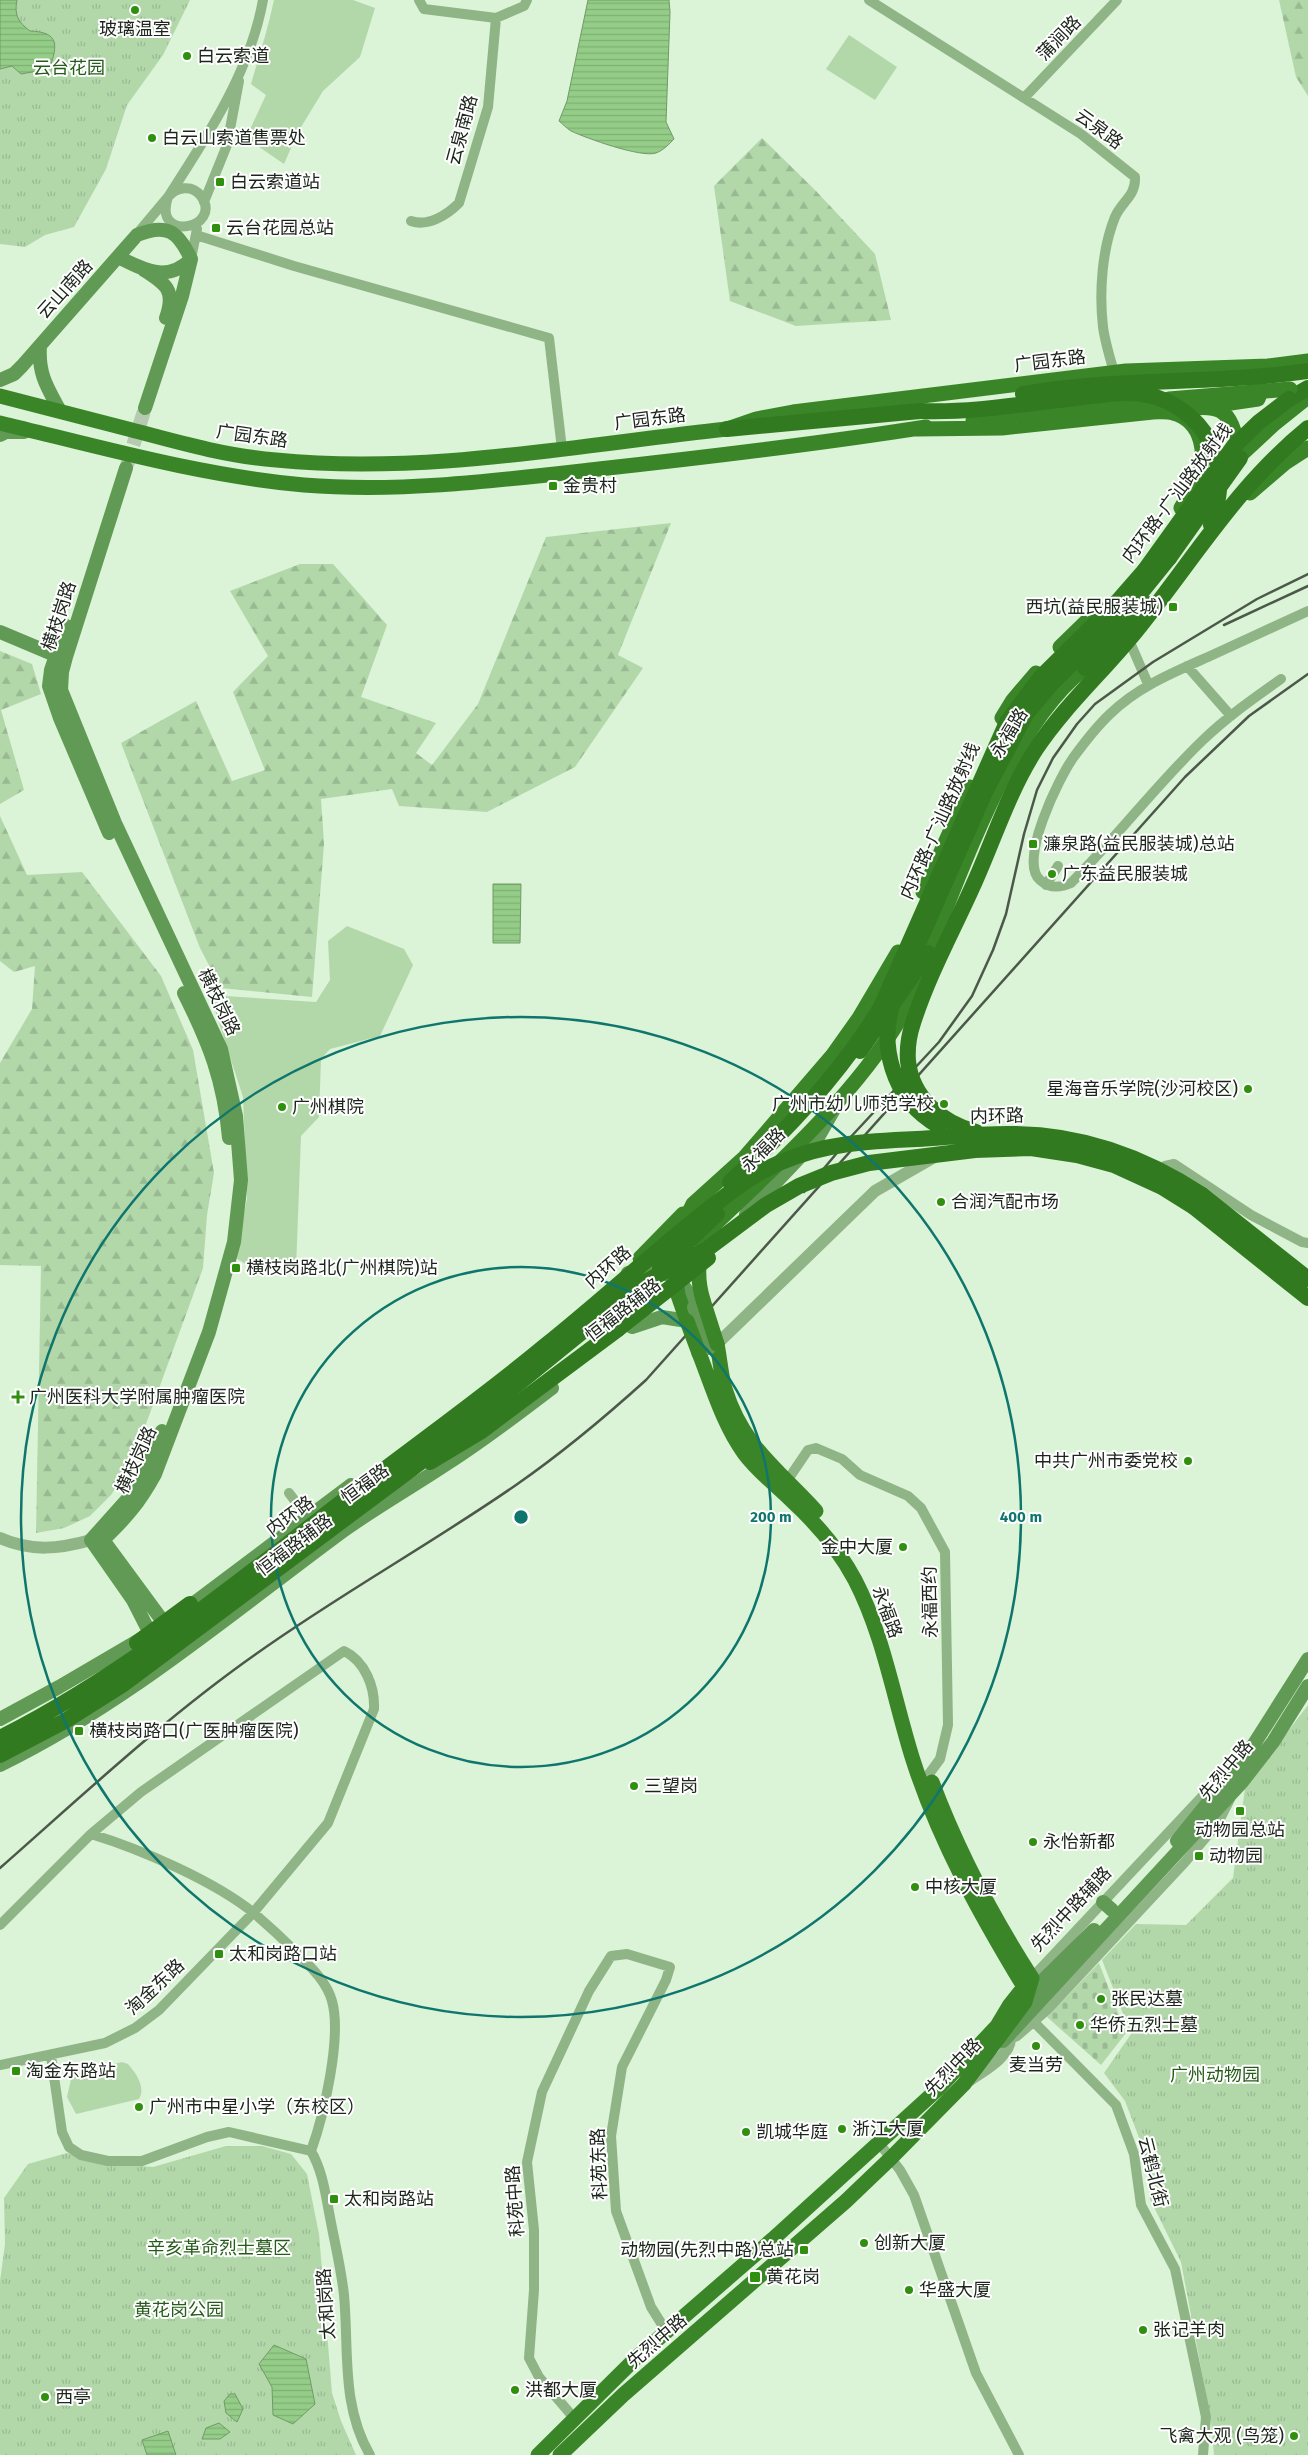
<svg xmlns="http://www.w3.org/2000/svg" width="1308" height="2455" font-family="'Fira Sans','Noto Sans SC',sans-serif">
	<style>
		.grass { fill: #b2d8aa }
		.forest { fill: url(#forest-firs) }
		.cemetery { fill: url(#cemetery-stones) }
		.park { fill: url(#park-tufts) }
		.water { fill: url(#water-rules); stroke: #709b67 }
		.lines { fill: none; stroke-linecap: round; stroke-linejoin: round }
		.secondary-tunnel { stroke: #b5cab1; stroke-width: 14; stroke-dasharray: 14 7; stroke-linecap: butt }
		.minor { stroke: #8fb587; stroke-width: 10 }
		.tertiary { stroke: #8fb587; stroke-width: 12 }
		.secondary { stroke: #609a54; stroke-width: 14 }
		.primary { stroke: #3b8529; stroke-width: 15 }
		.trunk { stroke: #327a20; stroke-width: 16 }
		.rail { stroke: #4c594a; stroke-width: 2.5 }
		.secondary-bridge { stroke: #609a54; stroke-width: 14 }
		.primary-bridge { stroke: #3b8529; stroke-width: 15 }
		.trunk-bridge { stroke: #327a20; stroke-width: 16 }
		.ring { fill: none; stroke: #0f766e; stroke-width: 2.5 }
		.poi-dot { fill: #2e900d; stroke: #fff; stroke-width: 2 }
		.labels { text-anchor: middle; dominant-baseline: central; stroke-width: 4; stroke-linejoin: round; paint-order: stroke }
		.poi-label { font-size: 18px; fill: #1c251b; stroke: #fff; text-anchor: start }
		.street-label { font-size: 18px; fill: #1c251b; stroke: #fff }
		.park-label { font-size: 18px; fill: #265c19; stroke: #fff }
		.centre { fill: #0f766e; stroke: #fff; stroke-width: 2.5 }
		.ring-label { font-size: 15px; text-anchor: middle; font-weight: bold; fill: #0f766e; stroke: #fff; stroke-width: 4; stroke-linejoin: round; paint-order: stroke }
	</style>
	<defs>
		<pattern id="forest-firs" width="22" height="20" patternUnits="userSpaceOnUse" patternTransform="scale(1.25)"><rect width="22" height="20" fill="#b2d8aa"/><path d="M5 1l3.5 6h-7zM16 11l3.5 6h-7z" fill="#98b992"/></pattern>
		<pattern id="cemetery-stones" width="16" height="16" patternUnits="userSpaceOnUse" patternTransform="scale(1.25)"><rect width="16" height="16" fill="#b2d8aa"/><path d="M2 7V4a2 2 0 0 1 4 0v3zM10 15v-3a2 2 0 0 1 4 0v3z" fill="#98b992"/></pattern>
		<pattern id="park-tufts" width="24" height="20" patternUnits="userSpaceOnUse" patternTransform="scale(1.25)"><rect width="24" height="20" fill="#b2d8aa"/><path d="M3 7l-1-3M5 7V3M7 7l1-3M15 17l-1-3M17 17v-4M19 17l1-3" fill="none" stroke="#98b992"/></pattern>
		<pattern id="water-rules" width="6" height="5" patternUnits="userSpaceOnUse" patternTransform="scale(1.25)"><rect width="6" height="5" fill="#94cd87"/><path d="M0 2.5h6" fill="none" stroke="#7fb074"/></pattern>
	</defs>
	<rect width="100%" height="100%" fill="#dbf3d6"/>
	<!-- grass -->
	<path class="grass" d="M 274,0 L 353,0 L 375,8 L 360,57 L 323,91 L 298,132 L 284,164 L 246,138 L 266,95 L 251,84 C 259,56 268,29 274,0 Z
		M 849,35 L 897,67 L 875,100 L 826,69 Z
		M 347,926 L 404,949 L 413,965 L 380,1036 L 330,1049 L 321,1059 L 319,1117 L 301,1136 L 296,1269 L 250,1267 L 236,1258 L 247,1198 L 243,1097 L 210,995 L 316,1002 L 330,980 L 328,941 Z
		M 122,2062 L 128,2064 C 136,2073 146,2087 139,2099 L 76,2114 L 67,2097 L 71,2079 L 77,2074 Z"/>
	<!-- forest -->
	<path class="forest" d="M 1279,0 L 1308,0 L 1308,96 L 1296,77 Z
		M 762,138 L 816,191 L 875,254 L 891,320 L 796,326 L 730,301 L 714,186 Z
		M 671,523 L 618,655 L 643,668 L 575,767 L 487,812 L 399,806 L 392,789 L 321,799 L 324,844 L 312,997 L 221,988 L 200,948 L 121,743 L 196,701 L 232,781 L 265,770 L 233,692 L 268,656 L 230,591 L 300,564 L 333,564 L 387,625 L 361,697 L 436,723 L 416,753 L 432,765 L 478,704 L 546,537 Z
		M 0,651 L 32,664 L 41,694 L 1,710 L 24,790 L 0,804 Z
		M 0,816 L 27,875 L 82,872 L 161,976 L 193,1050 L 214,1173 L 207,1215 L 203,1268 L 131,1465 L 111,1495 L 90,1516 L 64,1528 L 36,1533 L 41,1266 L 0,1265 L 0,1063 L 32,1009 L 35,966 L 14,972 L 0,961 Z"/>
	<!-- cemetery -->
	<path class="cemetery" d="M 1099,1963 L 1126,2033 L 1101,2065 L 1047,2017 Z"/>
	<!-- park -->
	<path class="park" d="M 0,0 L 190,0 L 163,55 L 127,105 L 106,169 L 74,227 L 45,235 L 25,247 L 0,244 Z
		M 1308,1705 L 1308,2455 L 1214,2455 L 1211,2421 L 1181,2262 L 1150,2199 L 1143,2148 L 1125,2101 L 1104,2073 L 1131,2034 L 1102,1960 L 1136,1924 L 1186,1925 L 1233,1878 L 1245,1788 Z
		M 226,2146 L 262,2146 L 291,2154 L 307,2174 L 319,2234 L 332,2393 L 341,2421 L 356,2455 L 0,2455 L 0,2281 L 5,2244 L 4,2198 L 28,2164 L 67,2153 L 103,2163 L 153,2167 Z"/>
	<!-- water -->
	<path class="water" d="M 0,0 L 17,0 C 14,15 18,22 30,31 C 55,32 59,41 51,64 L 38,71 L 21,74 L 12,66 L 0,69 Z
		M 588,0 L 669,0 L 670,12 L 666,122 L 674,139 C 669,144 664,150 656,153 C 641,158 586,138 571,131 C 566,128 563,124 559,121 L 567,101 Z
		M 493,884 L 521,884 L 520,943 L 493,943 Z
		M 274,2345 L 306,2359 L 315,2404 L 293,2424 L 273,2415 L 272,2387 L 259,2364 Z
		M 230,2394 L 235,2394 L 243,2409 L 237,2422 L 226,2413 L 224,2401 Z
		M 219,2423 L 230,2432 L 220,2439 L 202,2439 L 206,2428 Z
		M 168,2431 L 176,2455 L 147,2455 L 142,2440 Z"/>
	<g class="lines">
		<!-- secondary-tunnel -->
		<path class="secondary-tunnel" d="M 127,465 L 145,408"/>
		<!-- minor -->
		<path class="minor" d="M 419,0 L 424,9 L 496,18
			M 869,0 L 1081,134 L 1135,177 C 1136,196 1122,201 1115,217 C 1102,249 1099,292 1103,327 C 1105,342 1110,358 1114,372
			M 1024,98 L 1117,0
			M 204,202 L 227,145 L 239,81
			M 411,221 C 428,227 447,215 459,203 L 488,107 L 496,18 L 524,6 L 527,0
			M 137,234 L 168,197 C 176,187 192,184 201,196 C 224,228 152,244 168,197 C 207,137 250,72 263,0
			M 196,235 L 294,266 L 549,338 L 562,449
			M 191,259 L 197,229
			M 1129,640 L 1148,684
			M 1187,666 L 1231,716
			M 1281,679 C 1254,698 1227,717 1203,740 C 1156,785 1117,837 1071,883 C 1060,888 1050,889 1040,880 C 1018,861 1059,778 1073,758 C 1084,743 1096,727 1110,714 C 1138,687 1172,673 1208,657 C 1241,642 1275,626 1308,611
			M 1046,885 L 1058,866
			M 1165,1166 L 1174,1164 L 1251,1215 L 1302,1242 L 1308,1243
			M 787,1481 L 808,1450 L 816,1448 L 842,1459 L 860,1475 L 908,1496 L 921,1508 L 945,1552 L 948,1725 L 940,1759 L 929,1774
			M 289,1493 L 311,1522
			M 0,1925 L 91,1834 C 140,1849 215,1881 255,1914 C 269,1926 283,1939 297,1953 C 310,1966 327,1982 332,2001 C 342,2037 324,2115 311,2151 C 322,2170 325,2191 329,2212 C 334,2240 341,2267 344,2295 C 349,2349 341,2406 370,2455
			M 1029,1981 L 1228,1769
			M 1027,2015 L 1116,2105 L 1134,2154 L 1141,2205 L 1175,2269 L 1206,2417 L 1203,2455
			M 1007,2040 L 1017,2036 L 1047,2010 L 1185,1862 L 1218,1823 L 1230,1799
			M 51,2056 L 62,2132 L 69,2147 L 81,2155 L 108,2161 L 142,2161 L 207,2137 L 229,2132 L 311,2151
			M 0,2065 L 105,2043 L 135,2028 L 159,2010 L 253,1913 L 328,1823 L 374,1709 C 375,1687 365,1661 344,1651 L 141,1792 L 91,1834
			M 879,2143 L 900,2170 L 914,2195 L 976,2373 L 1019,2455
			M 574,2418 L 539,2377 L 529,2358 L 534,2290 L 534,2230 L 527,2162 L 542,2092 L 589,1991 L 611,1956 L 627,1954 L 670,1967 L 666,1980 L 622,2067 L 611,2136 L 616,2211 L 651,2307 L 666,2331"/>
		<!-- tertiary -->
		<path class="tertiary" d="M 717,1344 L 875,1191 L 936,1156
			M 0,1538 C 31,1552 59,1549 91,1540
			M 970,2080 C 983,2071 1010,2057 1010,2038 L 1005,2030"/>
		<!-- secondary -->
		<path class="secondary" d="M 118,257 C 144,270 168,283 191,259
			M 144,270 C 166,284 176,290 166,318
			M 40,346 C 38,374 47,387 60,411
			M 0,380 L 14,374 L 22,366 L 137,235 C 167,223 178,231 191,259
			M 145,408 L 182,296 L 191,259
			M 0,435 L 6,432 L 24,432
			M 66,626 L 51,670 L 49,686 L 60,718 L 109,833
			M 0,632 L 62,658
			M 184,993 C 209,1043 224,1080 229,1138
			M 746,1214 L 817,1139 L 833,1111
			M 628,1273 C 661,1268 683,1272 694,1307
			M 632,1327 L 662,1317 L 687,1321
			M 91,1540 L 103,1540 C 127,1517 139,1503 155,1474 L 209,1332 L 234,1242 L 241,1180 L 236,1116 L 221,1049 L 115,823 L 61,690 L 62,672 L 66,657 L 126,468
			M 91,1540 L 134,1492 L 162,1431
			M 91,1540 L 133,1600 L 155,1643
			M 103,1540 L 170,1631
			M 182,1612 L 351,1485
			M 0,1719 L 59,1687 L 146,1636
			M 0,1765 C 125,1704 229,1615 340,1533 C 375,1508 412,1487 448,1463 C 484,1440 518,1414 552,1388
			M 1177,1841 L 1249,1752 L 1308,1659
			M 1103,1902 L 1112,1910
			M 1024,1999 L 1094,1930
			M 1003,2041 L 1242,1782 L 1273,1742 L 1308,1686"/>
		<!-- primary -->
		<path class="primary" d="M 0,396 C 43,407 85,418 128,429 C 177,442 225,456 276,460 C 426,475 578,445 727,429 L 756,419 L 793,412 L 1126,371 L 1268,366 L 1308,361
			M 1210,406 L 1258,399 L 1262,389 L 1259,384
			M 1172,410 C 1219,405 1230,402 1239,453
			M 973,420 L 1159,400
			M 0,423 C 100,447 202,476 304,485 C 402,493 502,480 599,469 C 708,457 818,444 926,427
			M 917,429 L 1002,428 L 1153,412 C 1160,412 1167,411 1173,413 C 1203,421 1208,456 1197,481 C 1193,491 1186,499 1181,508
			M 1231,464 L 1273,425 L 1308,397
			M 1250,493 L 1285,463 L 1308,448
			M 1060,647 L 1099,609
			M 1002,718 L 1013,700 L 1036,673
			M 923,892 L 970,787
			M 710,1229 C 775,1167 854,1096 900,1019 C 912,999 919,975 928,953 C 964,866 1015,712 1095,661
			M 679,1233 L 693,1204 L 745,1157 L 832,1056 L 859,1018 L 898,952
			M 640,1258 L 683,1214
			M 675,1273 L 678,1295 L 687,1321
			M 703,1300 C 696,1277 698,1254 707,1232
			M 717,1344 C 720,1359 721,1375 725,1389 C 743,1447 778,1469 816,1511
			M 538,2455 L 636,2358 L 773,2239 L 939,2088 L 997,2026 L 1009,2006 L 1024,1987 C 980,1914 939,1841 913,1760 C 894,1700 884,1636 855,1580 C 839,1550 817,1524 792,1501 C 776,1485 757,1471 744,1453 C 723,1424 712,1386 699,1353
			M 560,2455 L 623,2395 L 846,2201 L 891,2158 L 964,2084 L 1025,2002 L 1032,1978 C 992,1916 958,1851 932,1782"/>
		<!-- trunk -->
		<path class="trunk" d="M 1289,399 L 1308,388
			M 727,429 L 920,411
			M 1169,558 L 1240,458
			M 1085,668 L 1109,647 L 1149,604
			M 881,1007 L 1007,722 L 1040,678 L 1117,602 L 1145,570
			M 860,1051 L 928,953
			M 1202,1195 L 1308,1279
			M 1194,1207 L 1308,1298
			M 430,1462 L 480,1432 L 618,1329"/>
		<!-- rail -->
		<path class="rail" d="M 1224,625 L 1308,586
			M 804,1192 L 847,1141 L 939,1042 L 972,996 L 993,950 L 1006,914 L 1024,834 L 1037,790 L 1053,758 L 1077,724 L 1095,704 L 1153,662 L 1257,599 L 1308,574
			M 0,1868 C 84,1794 165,1718 256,1654 C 340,1594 431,1544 516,1485 C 562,1453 604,1418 646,1380 L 1185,777 L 1249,716 L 1308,674"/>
		<!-- secondary-bridge -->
		<path class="secondary-bridge" d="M 694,1307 L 709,1348"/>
		<!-- primary-bridge -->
		<path class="primary-bridge" d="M 1169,399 L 1290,389
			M 703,1300 L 717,1344
			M 687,1321 L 699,1353"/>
		<!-- trunk-bridge -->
		<path class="trunk-bridge" d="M 1023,394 C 1117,377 1213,385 1308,371
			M 920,411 C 971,413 1023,404 1075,398 C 1098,396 1123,390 1147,395 C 1173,400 1196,417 1209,440 C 1224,469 1221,496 1211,525
			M 1145,570 L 1234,446 L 1259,422 L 1289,399
			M 939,1126 C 892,1100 877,1043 895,996 L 985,792 L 1026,714 L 1052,683 L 1131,605 L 1169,558
			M 976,1132 C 942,1123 912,1098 908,1061 C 907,1048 909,1035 913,1023 C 929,973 955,927 976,879 C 995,836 1010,789 1036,749 C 1066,704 1107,668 1140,626 C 1195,557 1238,485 1308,428
			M 730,1182 C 787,1131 841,1073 881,1007
			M 660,1268 L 717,1214
			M 618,1329 L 708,1258
			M 137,1643 L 190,1604
			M 0,1738 C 125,1675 233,1586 343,1501 C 410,1449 480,1400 545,1346 C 595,1306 642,1263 691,1223 C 719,1201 747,1177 779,1163 C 823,1143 870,1141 917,1139 C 950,1137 983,1133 1016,1134 C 1084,1135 1146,1158 1202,1195
			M 0,1755 L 65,1721 L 122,1685 L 434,1452 L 641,1284 L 707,1249 L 766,1205 L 799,1186 L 831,1173 L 869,1163 L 975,1150 L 1031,1148 L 1077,1155 L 1114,1165 L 1162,1187 L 1194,1207"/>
	</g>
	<!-- distance rings -->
	<g class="ring">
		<circle cx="521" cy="1517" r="250"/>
		<circle cx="521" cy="1517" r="500"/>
	</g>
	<!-- markers -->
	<g class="poi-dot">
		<circle cx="135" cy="10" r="5"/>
		<circle cx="187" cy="56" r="5"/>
		<circle cx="152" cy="138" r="5"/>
		<rect x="215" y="177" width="10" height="10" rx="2.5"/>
		<rect x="211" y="223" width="10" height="10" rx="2.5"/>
		<rect x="548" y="481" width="10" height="10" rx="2.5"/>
		<rect x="1168" y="602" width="10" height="10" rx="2.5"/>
		<rect x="1028" y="839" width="10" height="10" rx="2.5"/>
		<circle cx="1052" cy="874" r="5"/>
		<circle cx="1248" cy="1089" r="5"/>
		<circle cx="944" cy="1104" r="5"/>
		<circle cx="282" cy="1107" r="5"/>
		<circle cx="941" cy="1202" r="5"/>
		<rect x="231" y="1263" width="10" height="10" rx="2.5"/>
		<path d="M15.5 1389.5h5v5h5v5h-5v5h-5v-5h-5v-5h5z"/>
		<circle cx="1188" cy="1461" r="5"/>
		<circle cx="903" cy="1547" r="5"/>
		<rect x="74" y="1726" width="10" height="10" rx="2.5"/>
		<circle cx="634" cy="1786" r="5"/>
		<rect x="1235" y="1806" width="10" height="10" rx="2.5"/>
		<circle cx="1033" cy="1842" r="5"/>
		<rect x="1194" y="1851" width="10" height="10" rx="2.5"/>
		<circle cx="915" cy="1887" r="5"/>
		<rect x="214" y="1949" width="10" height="10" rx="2.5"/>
		<circle cx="1101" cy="1999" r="5"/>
		<circle cx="1080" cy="2025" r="5"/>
		<circle cx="1036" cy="2046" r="5"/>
		<rect x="11" y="2066" width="10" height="10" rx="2.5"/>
		<circle cx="139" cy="2107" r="5"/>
		<circle cx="842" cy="2129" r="5"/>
		<circle cx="746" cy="2132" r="5"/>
		<rect x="329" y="2194" width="10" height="10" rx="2.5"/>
		<circle cx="864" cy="2243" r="5"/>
		<rect x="799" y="2245" width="10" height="10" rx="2.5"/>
		<rect x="749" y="2271" width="12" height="12" rx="2.5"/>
		<circle cx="909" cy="2290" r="5"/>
		<circle cx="1143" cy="2330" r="5"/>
		<circle cx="515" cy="2390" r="5"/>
		<circle cx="45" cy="2397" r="5"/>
		<circle cx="1294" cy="2436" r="5"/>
	</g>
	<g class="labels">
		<!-- poi labels -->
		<g class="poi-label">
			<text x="135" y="29" text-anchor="middle">玻璃温室</text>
			<text x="197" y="56">白云索道</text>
			<text x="162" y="138">白云山索道售票处</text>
			<text x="230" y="182">白云索道站</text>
			<text x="226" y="228">云台花园总站</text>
			<text x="563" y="486">金贵村</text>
			<text x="1163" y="607" text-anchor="end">西坑(益民服装城)</text>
			<text x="1043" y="844">濂泉路(益民服装城)总站</text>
			<text x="1062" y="874">广东益民服装城</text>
			<text x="1238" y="1089" text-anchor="end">星海音乐学院(沙河校区)</text>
			<text x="934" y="1104" text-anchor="end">广州市幼儿师范学校</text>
			<text x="292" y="1107">广州棋院</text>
			<text x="951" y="1202">合润汽配市场</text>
			<text x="246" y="1268">横枝岗路北(广州棋院)站</text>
			<text x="29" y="1397">广州医科大学附属肿瘤医院</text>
			<text x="1178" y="1461" text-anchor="end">中共广州市委党校</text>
			<text x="893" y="1547" text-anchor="end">金中大厦</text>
			<text x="89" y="1731">横枝岗路口(广医肿瘤医院)</text>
			<text x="644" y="1786">三望岗</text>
			<text x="1240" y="1830" text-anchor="middle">动物园总站</text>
			<text x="1043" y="1842">永怡新都</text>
			<text x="1209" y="1856">动物园</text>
			<text x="925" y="1887">中核大厦</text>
			<text x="229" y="1954">太和岗路口站</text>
			<text x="1111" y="1999">张民达墓</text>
			<text x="1090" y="2025">华侨五烈士墓</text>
			<text x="1036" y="2065" text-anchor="middle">麦当劳</text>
			<text x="26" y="2071">淘金东路站</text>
			<text x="149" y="2107">广州市中星小学（东校区）</text>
			<text x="852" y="2129">浙江大厦</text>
			<text x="756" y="2132">凯城华庭</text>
			<text x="344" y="2199">太和岗路站</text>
			<text x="874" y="2243">创新大厦</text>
			<text x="794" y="2250" text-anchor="end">动物园(先烈中路)总站</text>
			<text x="766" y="2277">黄花岗</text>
			<text x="919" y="2290">华盛大厦</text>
			<text x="1153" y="2330">张记羊肉</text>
			<text x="525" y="2390">洪都大厦</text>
			<text x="55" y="2397">西亭</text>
			<text x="1284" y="2436" text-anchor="end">飞禽大观 (鸟笼)</text>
		</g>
		<!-- street labels -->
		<g class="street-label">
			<text transform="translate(1059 38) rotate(-46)">蒲涧路</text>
			<text transform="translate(1099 129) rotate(36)">云泉路</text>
			<text transform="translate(462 130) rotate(-75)">云泉南路</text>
			<text transform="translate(65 289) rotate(-48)">云山南路</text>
			<text transform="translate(1050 361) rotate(-7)">广园东路</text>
			<text transform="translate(650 419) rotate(-7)">广园东路</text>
			<text transform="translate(252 436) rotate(8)">广园东路</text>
			<text transform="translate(1177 493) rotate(-53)">内环路-广汕路放射线</text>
			<text transform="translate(59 616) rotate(-72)">横枝岗路</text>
			<text transform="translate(1009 733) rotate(-59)">永福路</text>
			<text transform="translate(940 821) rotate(-66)">内环路-广汕路放射线</text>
			<text transform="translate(219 1002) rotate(64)">横枝岗路</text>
			<text transform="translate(997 1116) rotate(-1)">内环路</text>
			<text transform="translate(763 1150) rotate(-45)">永福路</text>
			<text transform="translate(608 1267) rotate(-41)">内环路</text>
			<text transform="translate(623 1310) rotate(-38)">恒福路辅路</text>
			<text transform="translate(136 1460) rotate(-65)">横枝岗路</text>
			<text transform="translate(365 1484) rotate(-36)">恒福路</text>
			<text transform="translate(290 1516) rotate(-37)">内环路</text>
			<text transform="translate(294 1545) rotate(-37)">恒福路辅路</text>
			<text transform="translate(930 1602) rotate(-91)">永福西约</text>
			<text transform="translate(887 1612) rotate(70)">永福路</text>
			<text transform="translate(1226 1770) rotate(-50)">先烈中路</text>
			<text transform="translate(1071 1909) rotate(-47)">先烈中路辅路</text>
			<text transform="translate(155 1987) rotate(-43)">淘金东路</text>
			<text transform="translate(953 2067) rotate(-46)">先烈中路</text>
			<text transform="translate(599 2164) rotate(-92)">科苑东路</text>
			<text transform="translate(1153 2172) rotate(76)">云鹤北街</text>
			<text transform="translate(515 2201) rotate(-94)">科苑中路</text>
			<text transform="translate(326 2304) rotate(-94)">太和岗路</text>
			<text transform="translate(657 2341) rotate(-41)">先烈中路</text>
		</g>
		<!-- park labels -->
		<g class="park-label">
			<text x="69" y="68">云台花园</text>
			<text x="1215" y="2075">广州动物园</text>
			<text x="219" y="2248">辛亥革命烈士墓区</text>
			<text x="179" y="2310">黄花岗公园</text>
		</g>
	</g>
	<circle cx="521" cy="1517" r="8" class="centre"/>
	<g class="ring-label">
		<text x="771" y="1522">200 m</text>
		<text x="1021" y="1522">400 m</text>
	</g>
</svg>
